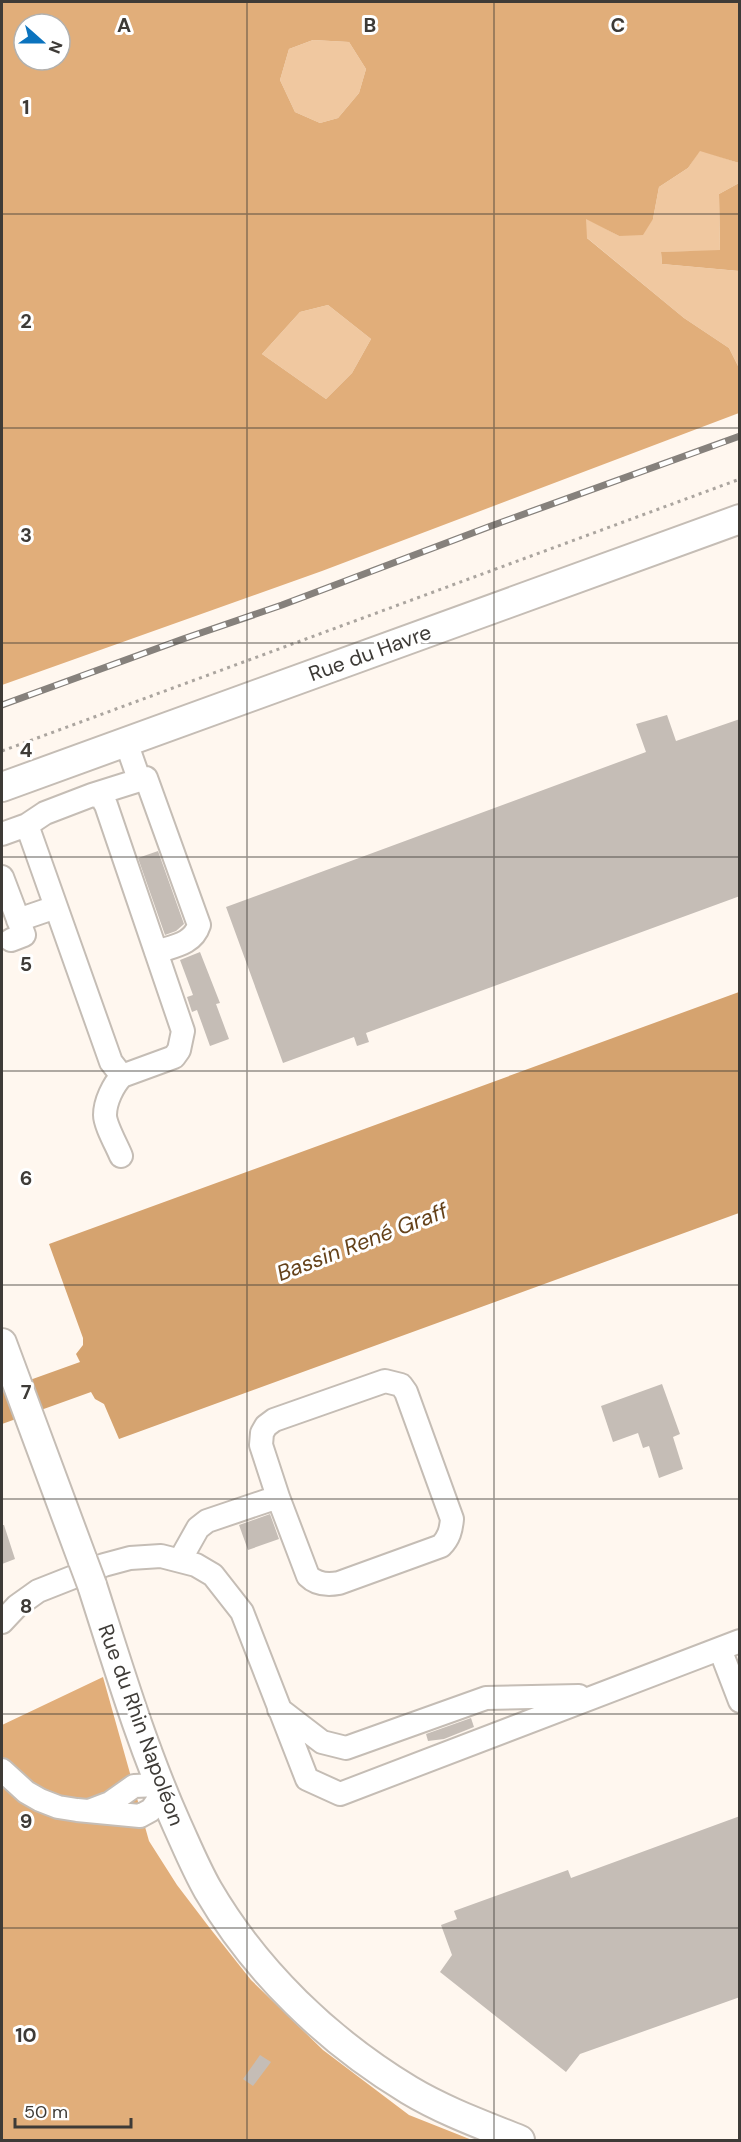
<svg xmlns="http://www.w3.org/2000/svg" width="741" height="2142" font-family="'DM Sans',sans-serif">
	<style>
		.green { fill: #f0c8a0 }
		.forest { fill: #e1ae7a; fill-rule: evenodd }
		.water { fill: #d5a36f }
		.building { fill: #c5bdb6 }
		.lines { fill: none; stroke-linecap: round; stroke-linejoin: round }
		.minor-casing { stroke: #c5bdb5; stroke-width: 26 }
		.major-casing { stroke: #c5bdb5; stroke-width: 32 }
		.path { stroke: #aba59f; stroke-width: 3; stroke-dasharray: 3 4.5; stroke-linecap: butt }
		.minor { stroke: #fff; stroke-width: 22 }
		.major { stroke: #fff; stroke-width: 28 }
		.rail-casing { stroke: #86817c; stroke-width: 7 }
		.rail { stroke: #fff; stroke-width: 4.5; stroke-dasharray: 14; stroke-linecap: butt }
		.major-bridge-casing { stroke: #c5bdb5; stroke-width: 32; stroke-linecap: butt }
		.major-bridge { stroke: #fff; stroke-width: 28 }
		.grid { fill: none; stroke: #3e3b37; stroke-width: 1.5; stroke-opacity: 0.55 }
		.labels { text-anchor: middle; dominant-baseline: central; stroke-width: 6; stroke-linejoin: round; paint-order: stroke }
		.street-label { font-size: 21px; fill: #3e3b37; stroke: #fff }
		.water-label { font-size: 22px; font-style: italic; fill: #65421a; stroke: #fff }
		.grid-label { font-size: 20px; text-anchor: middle; font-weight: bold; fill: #3e3b37; stroke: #fff; stroke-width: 6; stroke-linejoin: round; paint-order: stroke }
	</style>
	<rect width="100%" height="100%" fill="#fff7ef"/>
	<!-- green -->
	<path class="green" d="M 313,40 L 349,42 L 366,69 L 359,93 L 338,118 L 320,123 L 295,112 L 280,80 L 289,49 Z
		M 700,150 L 739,163 L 739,183 L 719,194 L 720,251 L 661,252 L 662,264 L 739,271 L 739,368 L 729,348 L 684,318 L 586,237 L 586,218 L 619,236 L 653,219 L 659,187 L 688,168 Z
		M 328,305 L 371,339 L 352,373 L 326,399 L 262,354 L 300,312 Z"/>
	<!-- forest -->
	<path class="forest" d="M 2,2 L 739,2 L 739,165 L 739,163 L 700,151 L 688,168 L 659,187 L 653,219 L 643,235 L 619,236 L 586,219 L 587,238 L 684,318 L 729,348 L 739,368 L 739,413 L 322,571 L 2,685 ZM 24,24 L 60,24 L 60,60 L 24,60 ZM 313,40 L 349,42 L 366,69 L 359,93 L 338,118 L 320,123 L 295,112 L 280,80 L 289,49 ZM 328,305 L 371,339 L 352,373 L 326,399 L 262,354 L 300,312 Z
		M 739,183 L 739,271 L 662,264 L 661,252 L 720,250 L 719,194 Z
		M 103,1677 L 149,1841 L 177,1885 L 209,1927 L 251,1980 L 323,2050 L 409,2115 L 472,2140 L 2,2140 L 2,1725 Z"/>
	<!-- water -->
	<path class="water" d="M 739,992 L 739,1213 L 119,1439 L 104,1404 L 95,1399 L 91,1392 L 2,1424 L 2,1390 L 80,1362 L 76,1354 L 83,1345 L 83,1338 L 49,1244 Z"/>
	<!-- building -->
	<path class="building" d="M 667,715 L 676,741 L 740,719 L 740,896 L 366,1033 L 369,1042 L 357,1046 L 354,1037 L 283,1063 L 226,907 L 646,752 L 636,724 Z
		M 158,851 L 184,924 L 176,931 L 165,935 L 138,858 Z
		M 200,952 L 220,1003 L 216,1004 L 229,1039 L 210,1046 L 197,1010 L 192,1012 L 187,997 L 193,995 L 180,960 Z
		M 662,1384 L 680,1434 L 673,1437 L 683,1469 L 659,1478 L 649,1446 L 643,1448 L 638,1433 L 613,1442 L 601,1406 Z
		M 270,1514 L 279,1539 L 248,1550 L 239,1525 Z
		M 2,1525 L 4,1525 L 15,1559 L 2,1564 Z
		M 471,1718 L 474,1727 L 444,1739 L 428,1741 L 426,1734 Z
		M 740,1816 L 740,1997 L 580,2054 L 566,2072 L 440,1972 L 452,1955 L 441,1925 L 457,1919 L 454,1911 L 568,1870 L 571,1878 Z
		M 260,2055 L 271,2062 L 253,2086 L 243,2079 Z"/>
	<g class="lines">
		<defs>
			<path id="minor" d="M 126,742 L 139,779
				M 92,795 L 146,778 L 199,925 C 193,944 174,946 156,952
				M 27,825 L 111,1062 L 122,1076
				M 2,834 L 27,825 L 45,813 L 92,795 L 101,797 L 106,805 L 183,1031 L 179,1050 L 174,1057 L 122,1076 C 113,1085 105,1102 105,1115 C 105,1125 117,1146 121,1156
				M 2,877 L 24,935 L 11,940
				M 18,920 L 56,907
				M 385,1381 L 401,1385 L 406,1392 L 452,1519 C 451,1530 449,1538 441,1546 L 339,1583 C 328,1585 316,1584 308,1576 L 278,1497 L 261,1445 L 262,1433 L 266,1426 L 274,1420 Z
				M 180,1560 L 198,1528 L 207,1521 L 278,1497
				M 2,1622 L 17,1606 L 38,1591 L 104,1565 L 130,1558 L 161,1556 L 196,1565 L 213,1575 L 242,1612 L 307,1779 L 340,1794 L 740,1641
				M 720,1649 L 740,1701
				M 279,1709 L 322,1742 L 346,1748 L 486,1698 L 579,1696
				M 2,1770 L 26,1792 L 40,1800 L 58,1807 L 77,1810 L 140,1816 L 151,1810 L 163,1793
				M 89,1811 L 110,1803 L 134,1786 L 159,1785"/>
			<path id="major" d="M 2,787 L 740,519
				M 2,1343 L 83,1561
				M 92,1585 C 118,1666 142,1747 177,1825 C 187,1847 196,1869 208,1890 C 256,1972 328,2041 409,2090 C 444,2111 483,2125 520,2140"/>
		</defs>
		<!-- minor casing -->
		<use href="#minor" class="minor-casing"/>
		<!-- major casing -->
		<use href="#major" class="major-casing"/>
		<!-- path -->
		<path class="path" d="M 2,751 L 740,479"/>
		<!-- minor -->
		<use href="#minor" class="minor"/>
		<!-- major -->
		<use href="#major" class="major"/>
		<defs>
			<path id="rail" d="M 2,705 L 183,639 L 282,605 L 491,526 L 740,436"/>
		</defs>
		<!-- rail casing -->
		<use href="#rail" class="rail-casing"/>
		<!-- rail -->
		<use href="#rail" class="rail"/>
		<defs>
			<path id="major-bridge" d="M 83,1561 L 92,1585"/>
		</defs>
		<!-- major-bridge casing -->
		<use href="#major-bridge" class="major-bridge-casing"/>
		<!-- major-bridge -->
		<use href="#major-bridge" class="major-bridge"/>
	</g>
	<!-- grid -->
	<path class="grid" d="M 247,2 L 247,2140M 494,2 L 494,2140M 2,214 L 740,214M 2,428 L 740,428M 2,643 L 740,643M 2,857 L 740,857M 2,1071 L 740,1071M 2,1285 L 740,1285M 2,1499 L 740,1499M 2,1714 L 740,1714M 2,1928 L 740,1928"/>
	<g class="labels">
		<!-- street labels -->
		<g class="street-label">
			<text transform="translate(370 653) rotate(-20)">Rue du Havre</text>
			<text transform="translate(141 1725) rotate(70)">Rue du Rhin Napoléon</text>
		</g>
		<!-- water labels -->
		<g class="water-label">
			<text transform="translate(362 1242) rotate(-21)">Bassin René Graff</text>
		</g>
	</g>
	<g class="grid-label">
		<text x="124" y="32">A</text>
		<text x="370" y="32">B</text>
		<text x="618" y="32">C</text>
		<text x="26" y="114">1</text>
		<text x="26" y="328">2</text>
		<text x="26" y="542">3</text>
		<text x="26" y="757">4</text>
		<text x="26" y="971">5</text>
		<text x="26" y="1185">6</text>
		<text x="26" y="1399">7</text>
		<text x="26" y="1613">8</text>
		<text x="26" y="1828">9</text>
		<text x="26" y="2042">10</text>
	</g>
	<!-- border -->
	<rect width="741" height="2142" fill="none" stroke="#3e3b37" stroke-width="6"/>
	<!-- north arrow -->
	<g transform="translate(42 42) rotate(111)"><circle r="28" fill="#ffffff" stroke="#b2b1af" stroke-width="1.5"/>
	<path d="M0-4.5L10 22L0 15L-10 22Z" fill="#0b73be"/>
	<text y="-9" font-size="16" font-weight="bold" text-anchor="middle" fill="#3e3b37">N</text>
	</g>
	<!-- scale -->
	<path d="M15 2118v9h116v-9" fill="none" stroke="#3e3b37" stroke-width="3"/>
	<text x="24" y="2118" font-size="18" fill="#3e3b37" stroke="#ffffff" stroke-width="4.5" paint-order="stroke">50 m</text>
</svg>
